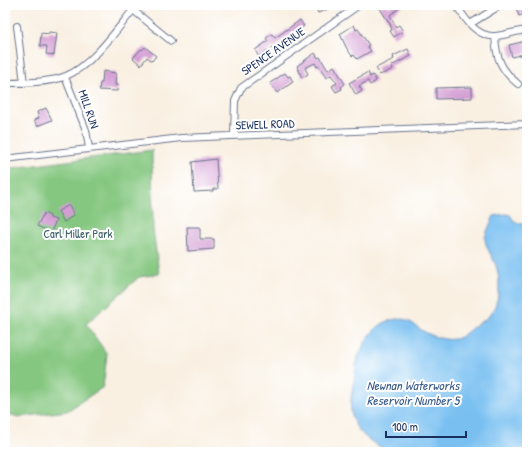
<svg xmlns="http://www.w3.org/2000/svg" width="532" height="457" font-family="'Patrick Hand',sans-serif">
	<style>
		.green { fill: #85c780; stroke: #507b6f }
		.water { fill: #79c0f1; stroke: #4a78a8 }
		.building { fill: #d49ed4 }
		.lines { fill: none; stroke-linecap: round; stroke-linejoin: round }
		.minor-casing { stroke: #69738c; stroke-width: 8 }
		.minor { stroke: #fff; stroke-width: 6 }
		.labels { text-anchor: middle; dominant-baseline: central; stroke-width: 4; stroke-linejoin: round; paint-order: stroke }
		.street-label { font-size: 12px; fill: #1b2f5e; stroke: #fff }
		.park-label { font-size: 12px; fill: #3b5d68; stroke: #fff }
		.water-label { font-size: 13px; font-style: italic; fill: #375a8a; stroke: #fff }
	</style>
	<rect width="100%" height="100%" fill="#fff"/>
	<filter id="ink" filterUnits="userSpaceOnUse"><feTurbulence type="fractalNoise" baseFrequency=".025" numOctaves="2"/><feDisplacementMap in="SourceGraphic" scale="8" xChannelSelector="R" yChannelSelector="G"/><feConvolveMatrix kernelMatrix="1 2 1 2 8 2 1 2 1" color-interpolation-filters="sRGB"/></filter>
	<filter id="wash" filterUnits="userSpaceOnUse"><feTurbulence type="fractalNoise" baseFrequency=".012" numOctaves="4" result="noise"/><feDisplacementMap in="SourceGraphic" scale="16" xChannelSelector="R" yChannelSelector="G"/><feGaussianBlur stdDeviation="0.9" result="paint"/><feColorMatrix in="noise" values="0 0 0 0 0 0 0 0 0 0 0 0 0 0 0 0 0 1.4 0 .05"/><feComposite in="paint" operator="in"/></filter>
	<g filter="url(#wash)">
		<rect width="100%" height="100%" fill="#f9f0e2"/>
		<!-- green -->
		<path class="green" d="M 152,150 L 153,229 L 159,274 L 139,277 L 86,324 L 107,354 L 103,387 L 67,411 L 19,417 L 5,413 L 5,169 Z"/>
		<!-- water -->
		<path class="water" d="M 506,214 L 510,215 L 514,221 L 527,226 L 527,452 L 390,452 C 371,442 353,433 351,410 C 350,399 353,390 354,380 C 355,375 355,370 356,365 C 361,344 377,317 402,319 C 410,320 414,325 420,329 C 429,335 443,341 454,339 C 461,338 467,332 472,328 C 478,323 487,320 491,313 C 501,300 501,275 494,261 C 491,254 485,246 485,238 C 485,236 492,219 494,216 Z"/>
		<g id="blocks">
			<!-- building -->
			<path class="building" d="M 320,5 L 334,5 L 326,10 L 318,13 L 315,7 Z
				M 383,5 L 387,5 L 389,7 L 392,5 L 404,5 L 390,15 L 396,27 L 399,25 L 403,31 L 394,37 L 390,31 L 392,30 L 390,24 L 379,7 Z
				M 515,5 L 527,5 L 527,13 L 519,16 Z
				M 300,20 L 304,26 L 295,32 L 295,31 L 279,43 L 280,44 L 274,48 L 273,47 L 259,57 L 255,50 L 268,41 L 266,38 L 272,34 L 275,38 Z
				M 354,25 L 356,30 L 358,29 L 369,45 L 367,46 L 371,51 L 357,59 L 354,55 L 352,56 L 346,47 L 340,34 Z
				M 49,32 L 57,33 L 54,55 L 46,54 L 47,46 L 40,46 L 41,33 L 49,34 Z
				M 526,41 L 527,53 L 512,57 L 509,45 Z
				M 145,47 L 156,56 L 152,61 L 147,57 L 141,65 L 133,58 L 141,49 L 142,50 Z
				M 408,49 L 411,56 L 391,66 L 393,69 L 380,75 L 376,68 L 394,59 L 393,56 Z
				M 315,53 L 318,58 L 320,57 L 327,69 L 329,70 L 334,66 L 345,84 L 341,87 L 342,89 L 336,92 L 332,86 L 337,83 L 331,75 L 326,78 L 319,66 L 317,67 L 315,63 L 305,68 L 308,74 L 302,78 L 297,66 Z
				M 103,71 L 116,73 L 115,85 L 118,85 L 117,91 L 99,90 L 100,83 L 102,83 Z
				M 368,72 L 370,77 L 373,75 L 376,81 L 370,85 L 368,81 L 359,86 L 362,91 L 356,95 L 349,83 Z
				M 285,73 L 288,77 L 290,76 L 293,82 L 277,93 L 270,83 Z
				M 472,87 L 472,98 L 436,99 L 436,88 Z
				M 46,108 L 52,120 L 37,126 L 34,120 L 39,118 L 37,112 Z
				M 216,159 L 218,189 L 213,189 L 213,191 L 194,192 L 192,162 Z
				M 69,205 L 74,215 L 64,222 L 58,211 Z
				M 44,213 L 50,216 L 50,218 L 56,220 L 51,232 L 37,226 Z
				M 187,227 L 200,227 L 200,239 L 214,239 L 214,249 L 188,251 Z"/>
		</g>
	</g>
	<g filter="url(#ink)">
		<use href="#blocks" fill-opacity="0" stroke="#69738c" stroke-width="1"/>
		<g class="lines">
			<defs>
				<path id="minor" d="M 456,5 C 465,19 477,38 496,36 C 506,35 517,31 527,30
					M 133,10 L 171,41
					M 470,24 L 501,5
					M 17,26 L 24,83
					M 495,36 C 496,58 501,70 518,84
					M 65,77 L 86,130 L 89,148
					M 5,83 C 22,83 50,83 66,76 C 92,65 115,32 133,10 L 139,5
					M 234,136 L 235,101 L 241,88 L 359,5
					M 5,159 L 181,138 L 527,124"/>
			</defs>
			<!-- minor casing -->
			<use href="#minor" class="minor-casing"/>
			<!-- minor -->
			<use href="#minor" class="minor"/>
		</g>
	</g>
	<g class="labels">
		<!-- street labels -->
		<g class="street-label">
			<text transform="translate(273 51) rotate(-35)">SPENCE AVENUE</text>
			<text transform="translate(89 109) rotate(71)">MILL RUN</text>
			<text transform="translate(265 124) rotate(-2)">SEWELL ROAD</text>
		</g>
		<!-- park labels -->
		<g class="park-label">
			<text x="78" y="233">Carl Miller Park</text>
		</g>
		<!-- water labels -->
		<g class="water-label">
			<text x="413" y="385">Newnan Waterworks<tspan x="413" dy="15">Reservoir Number 5</tspan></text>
		</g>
	</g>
	<!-- margin -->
	<rect width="532" height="457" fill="none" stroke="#fff" stroke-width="20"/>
	<!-- scale -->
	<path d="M386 431v6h80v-6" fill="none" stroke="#1b2f5e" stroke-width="2"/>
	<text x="392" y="431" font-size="12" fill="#1b2f5e" stroke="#ffffff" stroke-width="3" paint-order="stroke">100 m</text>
</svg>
